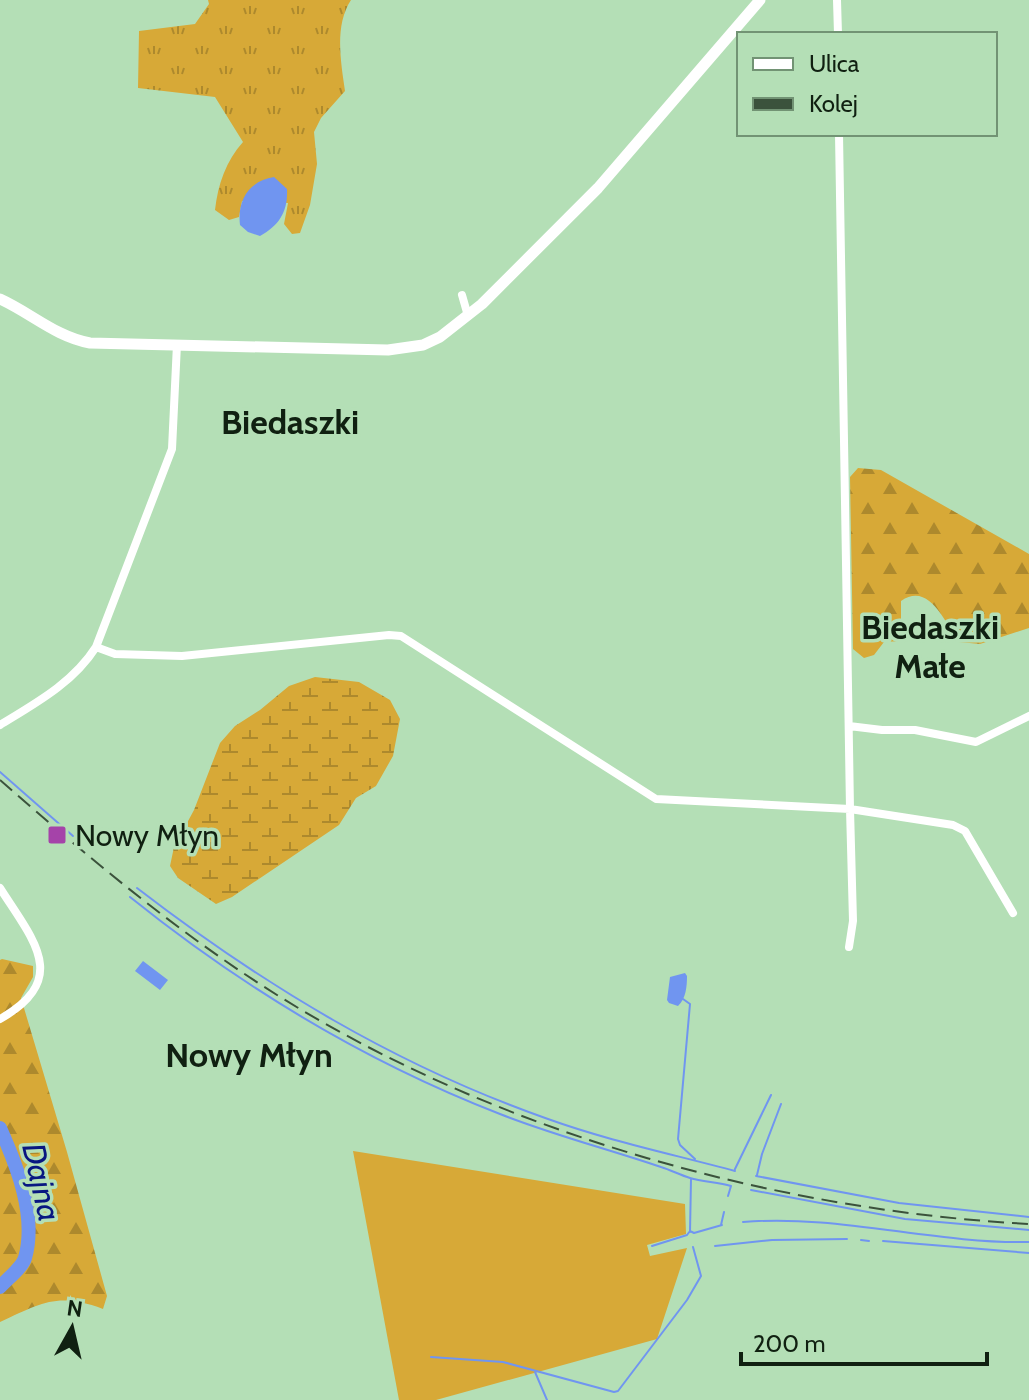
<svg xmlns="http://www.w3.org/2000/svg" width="1029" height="1400" font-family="Cabin,sans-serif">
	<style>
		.grass { fill: url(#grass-tufts) }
		.forest { fill: url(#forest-firs) }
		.wetland { fill: url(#wetland-marsh) }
		.garden { fill: #d7a937 }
		.water { fill: #7095f0 }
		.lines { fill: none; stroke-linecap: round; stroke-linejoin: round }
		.stream { stroke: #7095f0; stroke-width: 2 }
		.river { stroke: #7095f0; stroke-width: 14 }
		.minor { stroke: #fff; stroke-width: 8 }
		.secondary { stroke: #fff; stroke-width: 11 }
		.rail { stroke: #3b523c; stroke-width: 2; stroke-dasharray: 16 8; stroke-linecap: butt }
		.poi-dot { fill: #a543a9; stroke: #b4dfb6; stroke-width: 3 }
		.labels { text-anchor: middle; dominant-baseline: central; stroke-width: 7; stroke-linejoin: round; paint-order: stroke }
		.poi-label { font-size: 30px; fill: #102011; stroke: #b4dfb6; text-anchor: start }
		.water-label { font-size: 32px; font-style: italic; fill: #081781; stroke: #b4dfb6 }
		.quarter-label { font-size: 34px; font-weight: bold; fill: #102011; stroke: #b4dfb6 }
	</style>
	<defs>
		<pattern id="grass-tufts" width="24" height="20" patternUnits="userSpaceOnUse" patternTransform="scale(2)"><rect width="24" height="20" fill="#d7a937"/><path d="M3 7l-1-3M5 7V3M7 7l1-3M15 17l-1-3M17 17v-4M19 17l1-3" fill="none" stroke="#ad892d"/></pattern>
		<pattern id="forest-firs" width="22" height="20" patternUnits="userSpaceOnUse" patternTransform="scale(2)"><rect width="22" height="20" fill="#d7a937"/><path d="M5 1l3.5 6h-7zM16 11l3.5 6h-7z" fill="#ad892d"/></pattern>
		<pattern id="wetland-marsh" width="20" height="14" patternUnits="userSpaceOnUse" patternTransform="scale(2)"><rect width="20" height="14" fill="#d7a937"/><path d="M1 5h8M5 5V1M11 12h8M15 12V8" fill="none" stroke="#ad892d"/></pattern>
	</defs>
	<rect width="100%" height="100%" fill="#b4dfb6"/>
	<!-- grass -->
	<path class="grass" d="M 208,0 L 351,0 C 334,26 341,62 345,91 L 321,118 L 314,132 L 317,164 L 310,205 L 300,233 L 292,234 L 284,224 L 288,203 L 242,201 L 239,217 L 229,220 L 215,210 C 218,184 226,161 243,142 L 215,97 L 138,88 L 139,31 L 195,24 L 209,4 Z"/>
	<!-- forest -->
	<path class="forest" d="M 858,468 L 881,470 L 1029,554 L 1029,628 L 980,644 L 959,642 C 945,624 930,581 901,601 L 901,641 L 884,642 L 874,655 L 864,658 L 853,649 L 850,477 Z
		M 2,959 L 33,966 L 33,977 L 21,998 L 67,1152 L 107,1296 L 103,1309 C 57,1292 42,1303 0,1322 L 0,960 Z"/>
	<!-- wetland -->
	<path class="wetland" d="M 315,677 L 359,682 L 390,700 L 400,719 L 393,756 L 376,786 L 356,798 L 339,825 L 232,897 L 216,904 L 178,878 L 170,866 L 174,847 L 194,810 L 220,743 L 235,726 L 260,710 L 289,686 Z"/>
	<!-- garden -->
	<path class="garden" d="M 353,1151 L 685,1204 L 686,1234 L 647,1245 L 650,1256 L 687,1248 L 657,1339 L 436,1400 L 399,1400 Z"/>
	<!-- water -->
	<path class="water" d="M 274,177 L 287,189 C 288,211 280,225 260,236 L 248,232 L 240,225 C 237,200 249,181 274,177 Z
		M 143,961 L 168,980 L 160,990 L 135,971 Z
		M 685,973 L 687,976 C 687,986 686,999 678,1006 L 669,1003 L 667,1000 L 670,977 Z"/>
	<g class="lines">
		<!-- stream -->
		<path class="stream" d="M 0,772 L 73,836
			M 137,888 C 263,985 397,1066 548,1119 C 609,1141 672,1154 735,1171
			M 130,897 C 242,987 366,1062 500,1114 C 553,1135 608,1149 661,1167 C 671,1170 680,1175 690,1178 C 703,1182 718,1182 731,1186
			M 683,999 L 690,1004 L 678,1139 L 680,1145 L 695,1159
			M 735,1169 L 771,1095
			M 757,1175 L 762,1154 L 781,1104
			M 756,1176 L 899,1203 L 1029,1217
			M 751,1190 L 905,1219 L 1029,1230
			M 728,1196 L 731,1186
			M 743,1222 C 839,1214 933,1244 1029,1242
			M 721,1225 L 724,1212
			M 690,1232 L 691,1179
			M 861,1240 L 869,1241
			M 883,1241 L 1029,1253
			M 652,1246 L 687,1235 L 690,1231 L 694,1233 L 722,1225
			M 715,1246 L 772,1240 L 847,1239
			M 431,1357 L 503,1362 L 614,1392 L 618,1391 L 687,1300 L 701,1276 L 693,1247
			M 535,1372 L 547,1400"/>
		<!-- river -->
		<path class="river" d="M 0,1128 C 17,1166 37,1216 25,1258 C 22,1268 7,1279 0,1287"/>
		<!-- minor -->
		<path class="minor" d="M 837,0 L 838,34
			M 462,295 L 468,316
			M 96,647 L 115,654 L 182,656 L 389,635 L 401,636 L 656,799 L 850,809 L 839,134
			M 0,725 C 36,703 73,683 96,647 L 172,449 L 177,344
			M 849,726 L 882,730 L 915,730 L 976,742 L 1029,716
			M 0,888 C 33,940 71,979 0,1019
			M 849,947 L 853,921 L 850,809 L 953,825 L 965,831 L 1013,913"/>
		<!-- secondary -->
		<path class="secondary" d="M 0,299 C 31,313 56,337 90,343 L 388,350 L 423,345 L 440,337 L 482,304 L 598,188 L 760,0"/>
		<!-- rail -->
		<path class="rail" d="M 0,780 C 88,857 178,933 277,995 C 496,1132 772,1210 1029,1224"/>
	</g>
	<!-- markers -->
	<rect class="poi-dot" x="47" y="825" width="20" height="20" rx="4"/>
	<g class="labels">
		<!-- poi labels -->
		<g class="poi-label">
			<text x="75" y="835">Nowy Młyn</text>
		</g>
		<!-- water labels -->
		<g class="water-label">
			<text transform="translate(42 1182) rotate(77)">Dajna</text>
		</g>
		<!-- quarter labels -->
		<g class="quarter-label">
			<text x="290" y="422">Biedaszki</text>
			<text x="930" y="627">Biedaszki<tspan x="930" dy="39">Małe</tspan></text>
			<text x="249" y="1055">Nowy Młyn</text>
		</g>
	</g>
	<!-- legend -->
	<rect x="737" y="32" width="260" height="104" fill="#b4dfb6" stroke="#729374" stroke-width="2"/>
	<rect x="753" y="58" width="40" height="12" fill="#ffffff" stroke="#729374" stroke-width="2"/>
	<text x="809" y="72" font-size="24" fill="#102011">Ulica</text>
	<rect x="753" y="98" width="40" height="12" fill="#3b523c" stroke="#729374" stroke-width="2"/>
	<text x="809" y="112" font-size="24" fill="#102011">Kolej</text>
	<!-- north arrow -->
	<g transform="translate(72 1328) rotate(8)" stroke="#b4dfb6" stroke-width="6" paint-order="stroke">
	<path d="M0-6L14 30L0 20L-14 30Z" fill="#102011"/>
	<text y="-12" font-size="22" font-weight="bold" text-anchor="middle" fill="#102011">N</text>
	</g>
	<!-- scale -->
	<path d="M741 1352v12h246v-12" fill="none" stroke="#102011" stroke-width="4"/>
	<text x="753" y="1352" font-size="24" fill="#102011" stroke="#b4dfb6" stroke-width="6" paint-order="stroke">200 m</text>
</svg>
